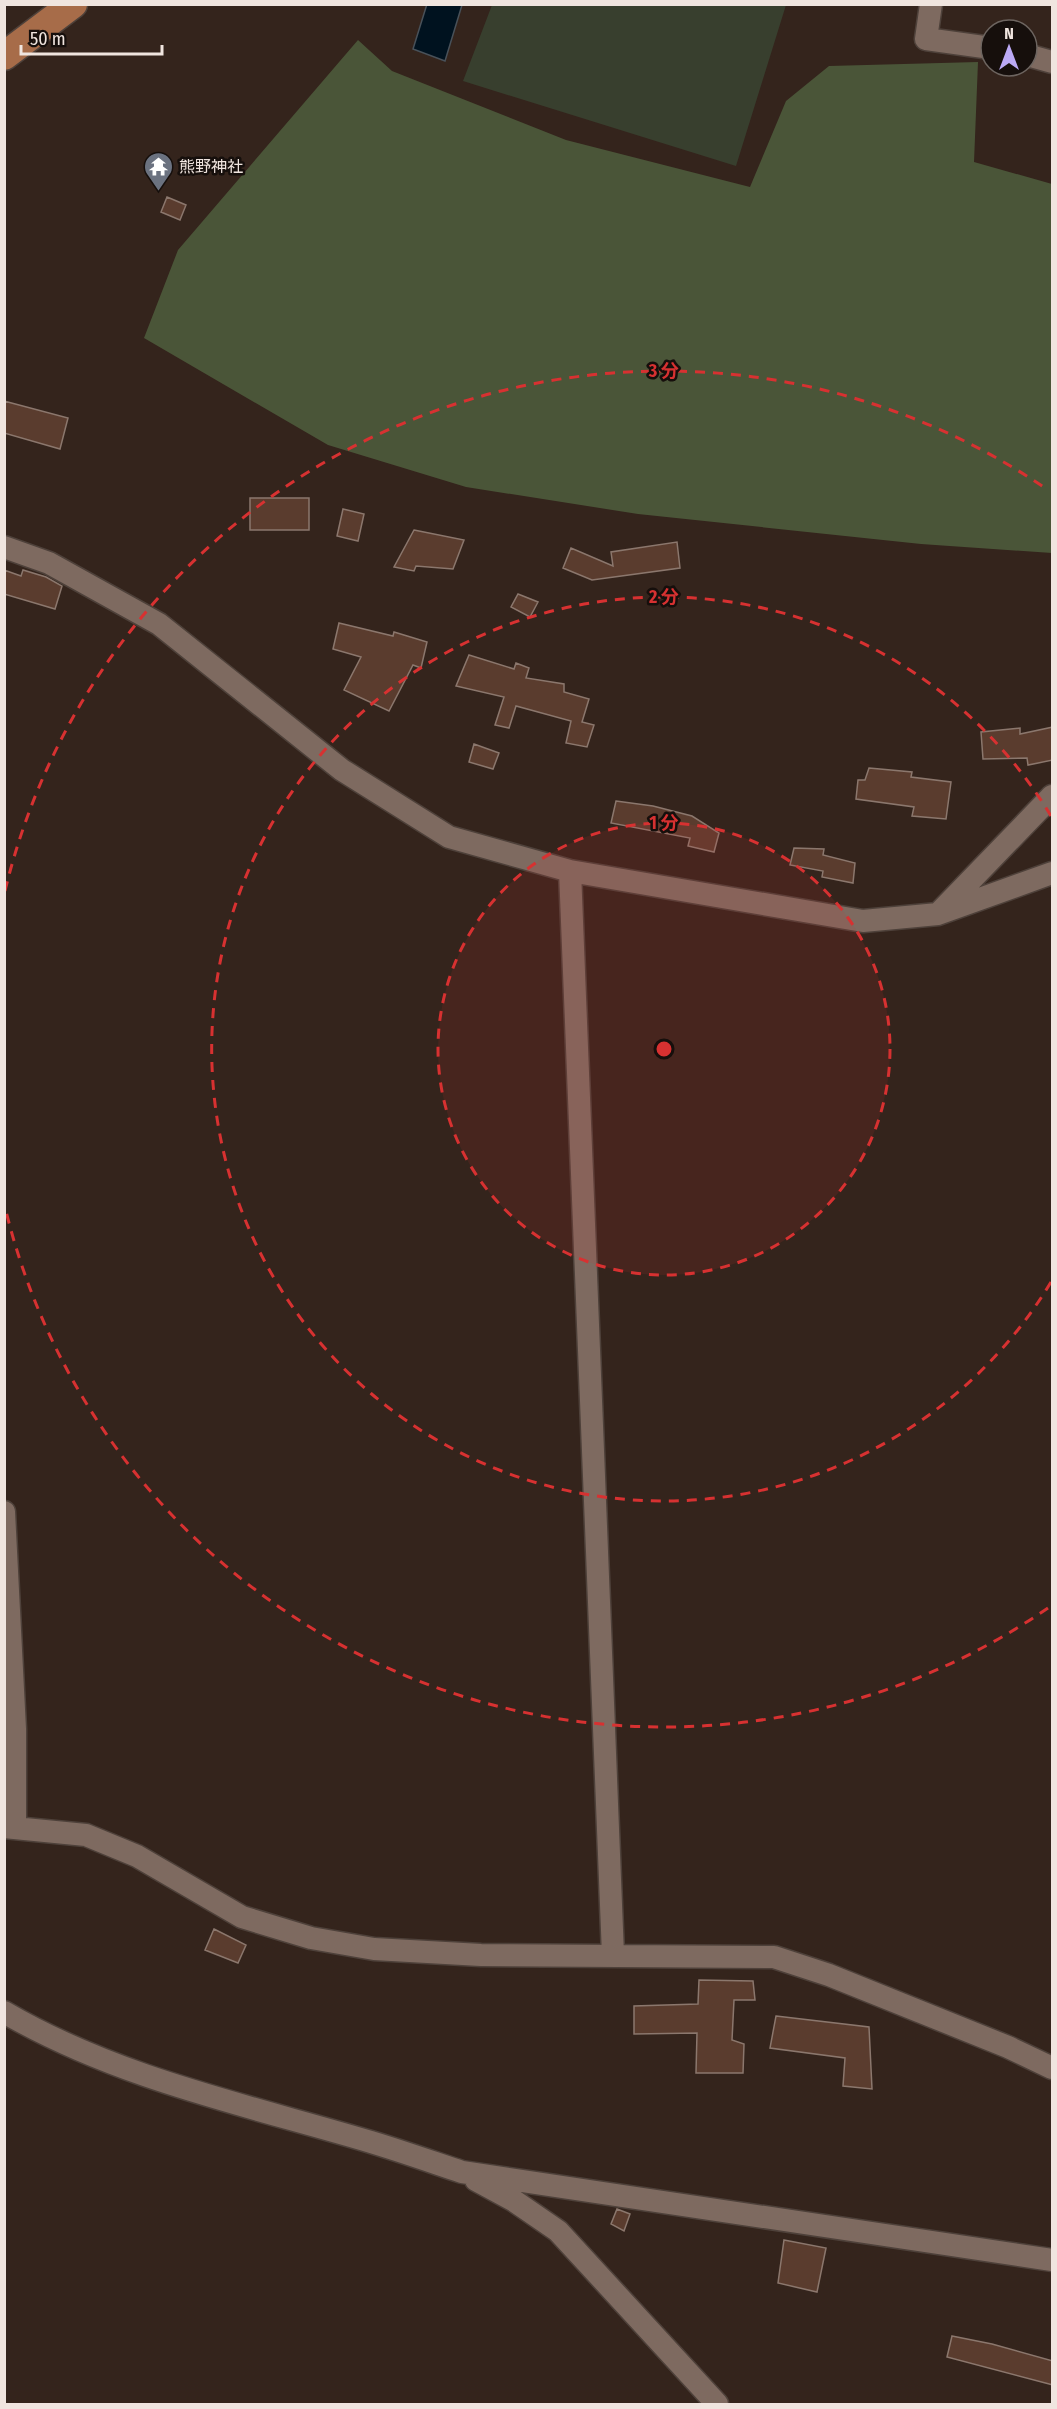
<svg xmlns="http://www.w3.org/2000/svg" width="1057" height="2409" font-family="'Fira Sans Condensed','Noto Sans JP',sans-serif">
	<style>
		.green { fill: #383f2e }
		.forest { fill: #4a5538 }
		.water { fill: #00121f; stroke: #485159; stroke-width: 1.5 }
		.building { fill: #5a3c2e; stroke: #8b776d; stroke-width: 1.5 }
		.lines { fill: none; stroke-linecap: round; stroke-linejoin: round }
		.minor-casing { stroke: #4e413a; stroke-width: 25 }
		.major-casing { stroke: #4e413a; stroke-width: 31 }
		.minor { stroke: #7e6a60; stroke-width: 22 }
		.major { stroke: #a76c49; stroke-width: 28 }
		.ring { fill: none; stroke: #d73131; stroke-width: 3; stroke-dasharray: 10 8 }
		.labels { text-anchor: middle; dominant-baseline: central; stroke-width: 5; stroke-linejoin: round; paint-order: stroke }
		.poi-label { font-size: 16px; fill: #f0e5df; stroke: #160f0c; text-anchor: start }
		.centre { fill: #d73131; stroke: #160f0c; stroke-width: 3 }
		.ring-label { font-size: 18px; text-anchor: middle; font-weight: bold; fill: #d73131; stroke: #160f0c; stroke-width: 5; stroke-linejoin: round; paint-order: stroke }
	</style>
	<rect width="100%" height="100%" fill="#34241c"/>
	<!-- green -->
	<path class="green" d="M 492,5 L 492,4 L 786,5 L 736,166 L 463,81 Z"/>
	<!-- forest -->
	<path class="forest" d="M 358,40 L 392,71 L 566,140 L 750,187 L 786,101 L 829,66 L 978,62 L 974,162 L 1052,184 L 1052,553 L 921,544 L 638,514 L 466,487 L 328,445 L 144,338 L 178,250 Z"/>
	<!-- water -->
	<path class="water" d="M 427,4 L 462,5 L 445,61 L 413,49 Z"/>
	<!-- building -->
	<path class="building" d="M 167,197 L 186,205 L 180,220 L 161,212 Z
		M 4,401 L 68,418 L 60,449 L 4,433 Z
		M 250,498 L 309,498 L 309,530 L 250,530 Z
		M 343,509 L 364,514 L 358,541 L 337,536 Z
		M 414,530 L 464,540 L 453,569 L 416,566 L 414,571 L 394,567 Z
		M 677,542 L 680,568 L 592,580 L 563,568 L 571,548 L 613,566 L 611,552 Z
		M 4,570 L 21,576 L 23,570 L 46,577 L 62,586 L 55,609 L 4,594 Z
		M 518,594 L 538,602 L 530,617 L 511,607 Z
		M 339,623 L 393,636 L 394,632 L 427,642 L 421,668 L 413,665 L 389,711 L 344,690 L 361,657 L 333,649 Z
		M 469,655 L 514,669 L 516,663 L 529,668 L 526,678 L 564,684 L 564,692 L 589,699 L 582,722 L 594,725 L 587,747 L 566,743 L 571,721 L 516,706 L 509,728 L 495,725 L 504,697 L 456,686 Z
		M 1053,727 L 1053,760 L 1028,765 L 1027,758 L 983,759 L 981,732 L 1020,728 L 1020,734 Z
		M 474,744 L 499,753 L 493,769 L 469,762 Z
		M 869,768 L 912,772 L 911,777 L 951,782 L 946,819 L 912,816 L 914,807 L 856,799 L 858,780 L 865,780 Z
		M 616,801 L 653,806 L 692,816 L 719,833 L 714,852 L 688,846 L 690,838 L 611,823 Z
		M 794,848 L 824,849 L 823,855 L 855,863 L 853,883 L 822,877 L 823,871 L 790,865 Z
		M 214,1929 L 246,1945 L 238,1963 L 205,1950 Z
		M 699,1980 L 753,1981 L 755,2000 L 734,2000 L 732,2040 L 744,2044 L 743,2073 L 696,2073 L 697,2033 L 634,2034 L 634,2006 L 698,2004 Z
		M 776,2016 L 869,2027 L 872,2089 L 843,2086 L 845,2058 L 770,2048 Z
		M 617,2209 L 630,2214 L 624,2231 L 611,2224 Z
		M 784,2240 L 826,2248 L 817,2292 L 778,2283 Z
		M 952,2336 L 992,2344 L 1053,2361 L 1053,2385 L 947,2357 Z"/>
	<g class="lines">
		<defs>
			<path id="minor" d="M 931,4 L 926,39 L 991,48
				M 1027,55 L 1052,62
				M 4,547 L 49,563 L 159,624 L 342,770 L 449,837 L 570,871 L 863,921 L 938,914 L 1052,873
				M 570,871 L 613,1955
				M 941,911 L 1052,796
				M 4,1512 L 15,1729 L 15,1828
				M 4,1827 L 86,1835 L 137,1856 L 242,1917 L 311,1938 L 374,1949 L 481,1955 L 774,1957 L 829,1975 L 1008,2047 L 1052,2068
				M 4,2012 C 117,2078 247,2105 371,2142 C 401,2151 432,2162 462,2172 L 1052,2260
				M 476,2180 L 513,2200 L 558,2231 L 717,2404"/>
			<path id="major" d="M 4,56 L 73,4"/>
		</defs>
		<!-- minor casing -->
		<use href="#minor" class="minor-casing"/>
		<!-- major casing -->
		<use href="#major" class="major-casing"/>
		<!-- minor -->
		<use href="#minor" class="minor"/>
		<!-- major -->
		<use href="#major" class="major"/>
	</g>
	<!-- distance rings -->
	<circle cx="664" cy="1049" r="226" fill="#d73131" fill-opacity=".12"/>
	<g class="ring">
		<circle cx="664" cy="1049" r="226"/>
		<path d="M1051 1282A452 452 0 1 1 1051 816"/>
		<path d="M1048 1608A678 678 0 0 1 5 1207M5 891A678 678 0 0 1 1048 490"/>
	</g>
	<!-- icons -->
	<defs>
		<symbol id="temple-pin" viewBox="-11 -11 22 30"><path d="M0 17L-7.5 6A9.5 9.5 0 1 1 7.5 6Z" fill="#6b7280" stroke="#160f0c"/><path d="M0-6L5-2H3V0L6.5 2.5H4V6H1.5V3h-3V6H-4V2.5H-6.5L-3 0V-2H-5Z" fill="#fff"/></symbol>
	</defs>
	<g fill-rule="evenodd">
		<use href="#temple-pin" x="142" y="150" width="33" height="45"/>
	</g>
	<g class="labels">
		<!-- poi labels -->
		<g class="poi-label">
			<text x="179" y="166">熊野神社</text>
		</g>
	</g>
	<circle cx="664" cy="1049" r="9" class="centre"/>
	<g class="ring-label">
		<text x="664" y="377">3 分</text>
		<text x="664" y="603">2 分</text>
		<text x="664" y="829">1 分</text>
	</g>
	<!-- border -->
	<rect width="1057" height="2409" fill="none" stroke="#f0e5df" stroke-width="12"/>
	<!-- north arrow -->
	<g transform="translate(1009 48)"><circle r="28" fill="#160f0c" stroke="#6d6560" stroke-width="1.5"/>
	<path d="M0-4.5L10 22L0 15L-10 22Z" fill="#bcaaf6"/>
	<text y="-9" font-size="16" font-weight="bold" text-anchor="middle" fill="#f0e5df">N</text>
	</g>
	<!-- scale -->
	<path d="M21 45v9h141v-9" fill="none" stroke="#f0e5df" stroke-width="3"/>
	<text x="30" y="45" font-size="18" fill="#f0e5df" stroke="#160f0c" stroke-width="4.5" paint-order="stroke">50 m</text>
</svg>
